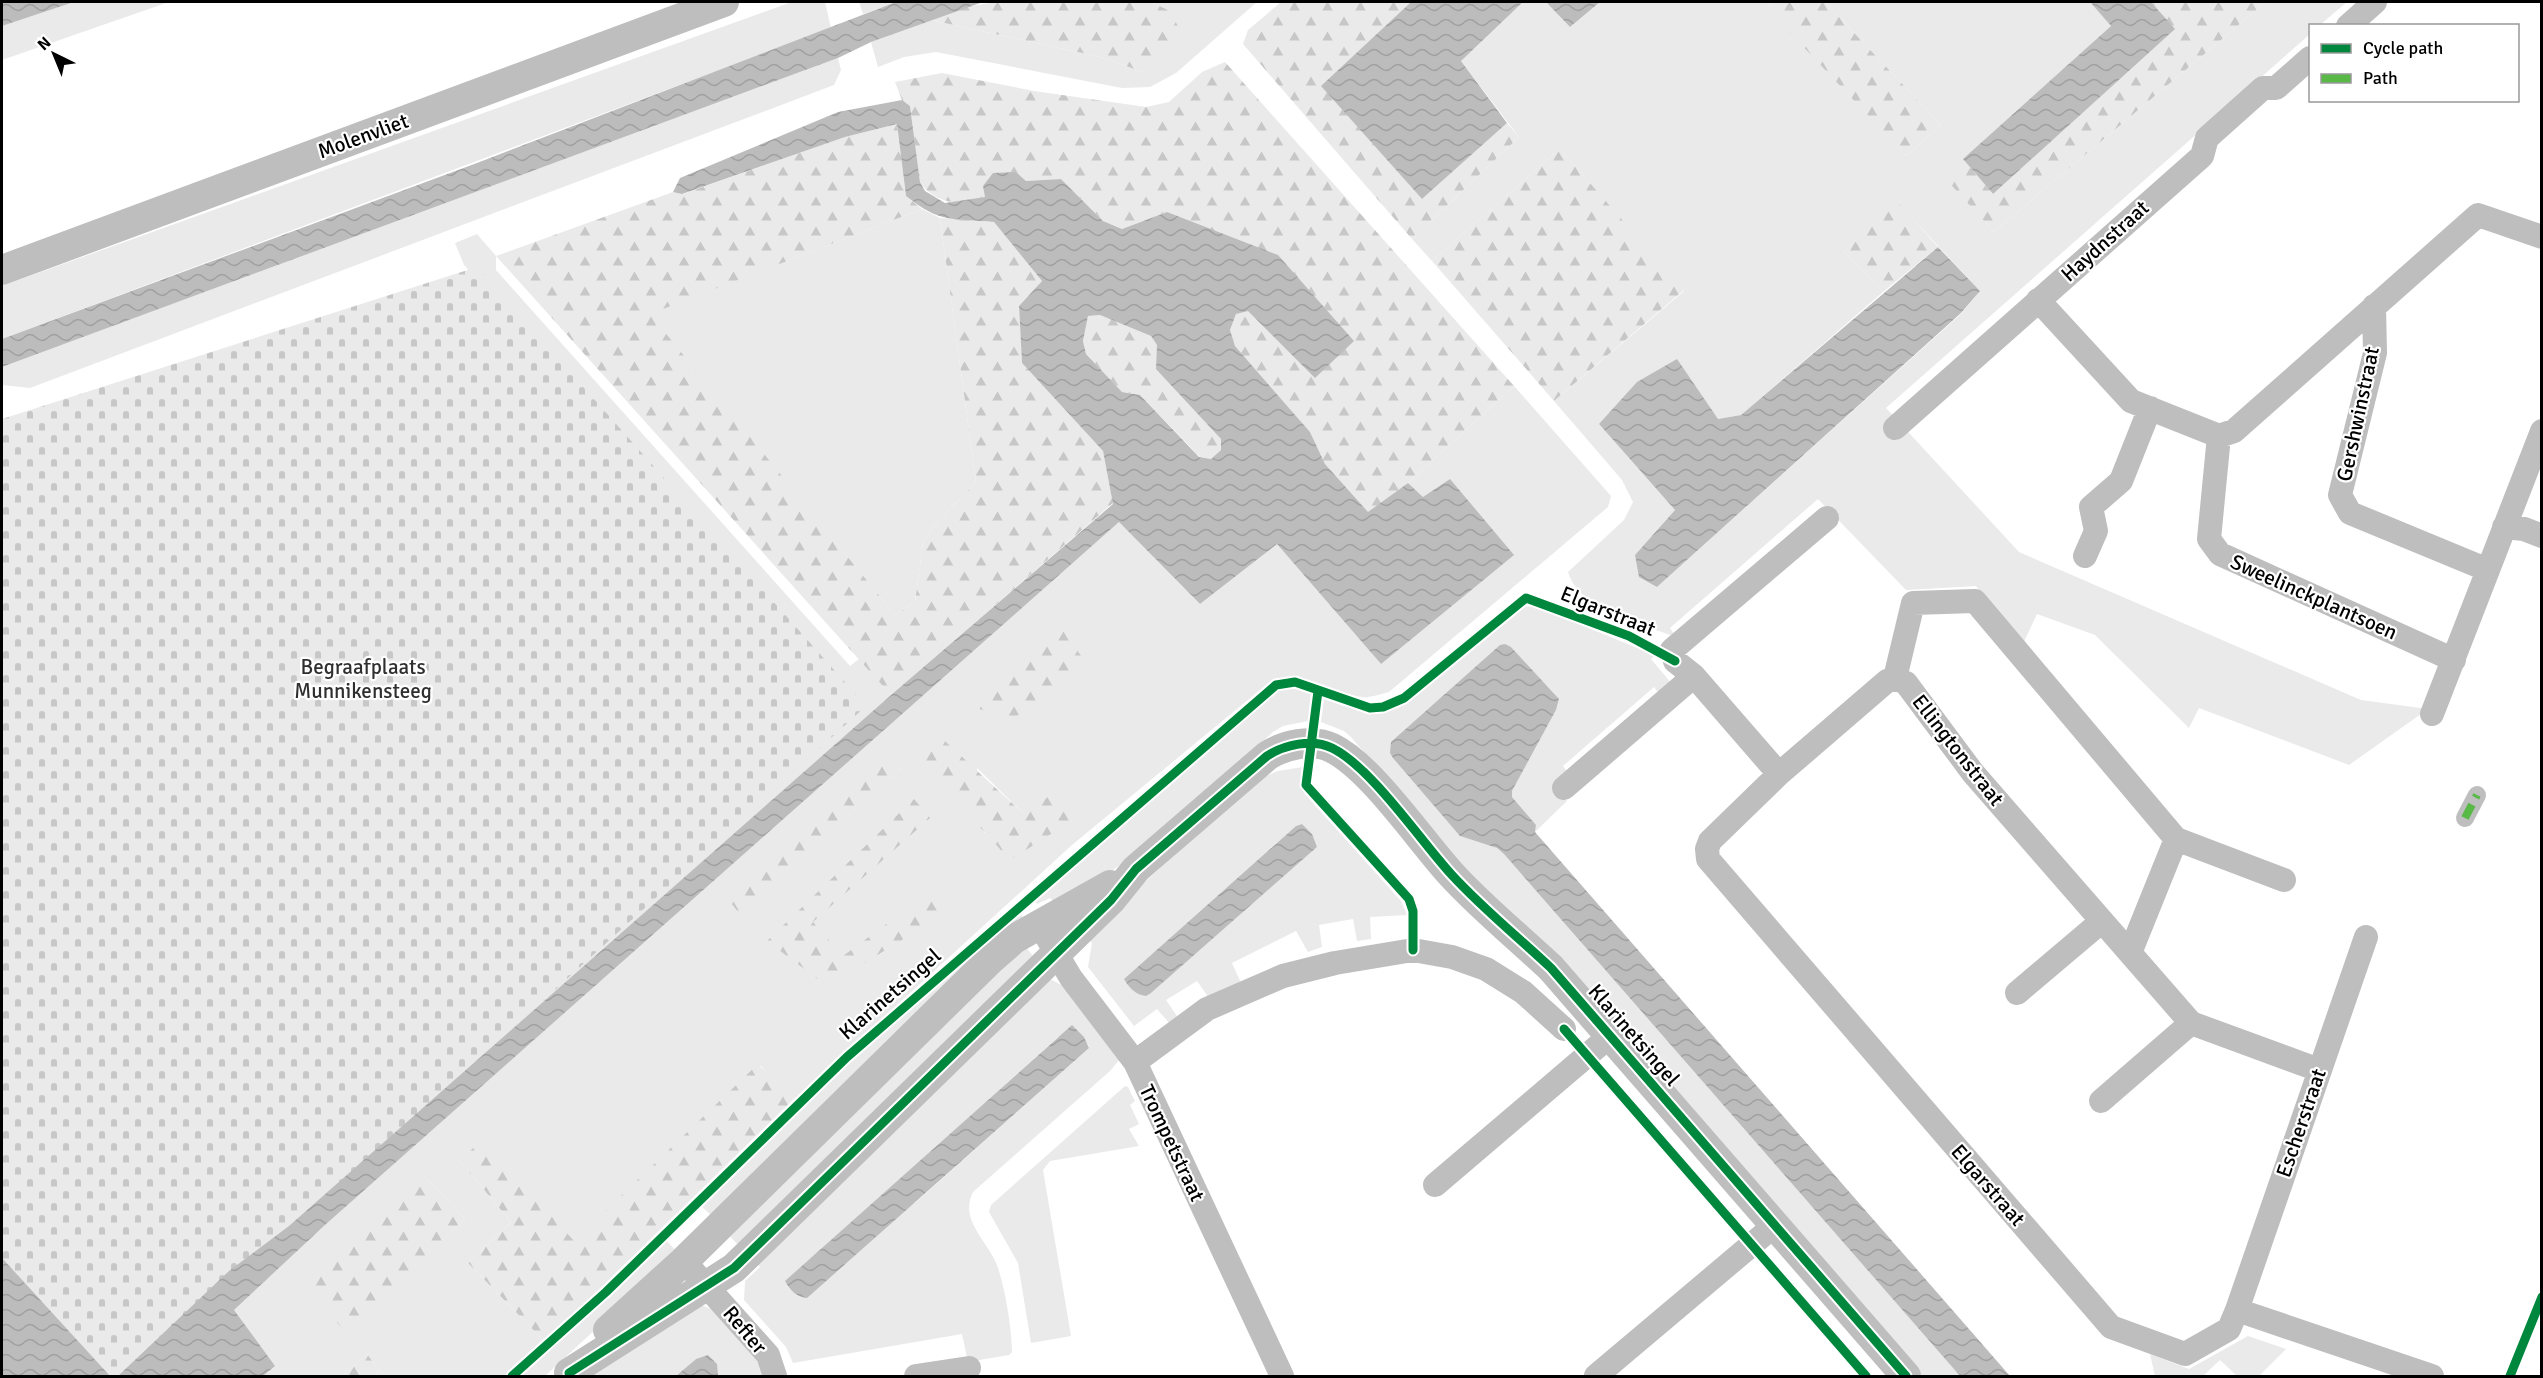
<svg xmlns="http://www.w3.org/2000/svg" width="2543" height="1378" font-family="Signika,sans-serif">
	<style>
		.green { fill: #eaeaea; fill-rule: evenodd }
		.forest { fill: url(#forest-firs) }
		.cemetery { fill: url(#cemetery-stones) }
		.water { fill: url(#water-waves); fill-rule: evenodd }
		.lines { fill: none; stroke-linecap: round; stroke-linejoin: round }
		.pedestrian { stroke: #bebebe; stroke-width: 18 }
		.minor { stroke: #bebebe; stroke-width: 24 }
		.tertiary { stroke: #bebebe; stroke-width: 30 }
		.quiet { stroke: #58b947; stroke-width: 8; stroke-dasharray: 15 8; stroke-linecap: butt }
		.cycleway-casing { stroke: #fff; stroke-width: 13 }
		.cycleway { stroke: #00873e; stroke-width: 9 }
		.labels { text-anchor: middle; dominant-baseline: central; stroke-width: 4.5; stroke-linejoin: round; paint-order: stroke }
		.street-label { font-size: 21px; fill: #000; stroke: #fff }
		.park-label { font-size: 21px; fill: #2f2f2f; stroke: #fff }
	</style>
	<defs>
		<pattern id="forest-firs" width="22" height="20" patternUnits="userSpaceOnUse" patternTransform="scale(1.5)"><rect width="22" height="20" fill="#eaeaea"/><path d="M5 1l3.5 6h-7zM16 11l3.5 6h-7z" fill="#c7c7c7"/></pattern>
		<pattern id="cemetery-stones" width="16" height="16" patternUnits="userSpaceOnUse" patternTransform="scale(1.5)"><rect width="16" height="16" fill="#eaeaea"/><path d="M2 7V4a2 2 0 0 1 4 0v3zM10 15v-3a2 2 0 0 1 4 0v3z" fill="#c7c7c7"/></pattern>
		<pattern id="water-waves" width="16" height="10" patternUnits="userSpaceOnUse" patternTransform="scale(1.5)"><rect width="16" height="10" fill="#bcbcbc"/><path d="M0 5q4-4 8 0t8 0" fill="none" stroke="#a0a0a0"/></pattern>
	</defs>
	<rect width="100%" height="100%" fill="#fff"/>
	<!-- green -->
	<path class="green" d="M 74,2 L 169,2 L 2,60 L 2,26 Z
		M 792,2 L 825,2 L 831,28 L 2,339 L 2,286 Z
		M 859,2 L 896,2 L 863,14 Z
		M 1151,2 L 1257,2 L 1176,73 L 1150,87 L 1122,88 L 936,52 L 904,57 L 878,67 L 871,42 L 931,20 L 1105,58 L 1142,72 L 1168,10 Z
		M 1523,2 L 1546,2 L 1570,27 L 1600,2 L 1773,2 L 1768,7 L 1906,156 L 1941,125 L 1825,2 L 2090,2 L 2111,26 L 1945,177 L 1994,232 L 2266,2 L 2347,2 L 2320,25 L 2310,26 L 2310,34 L 1886,408 L 2019,552 L 2361,700 L 2428,709 L 2349,765 L 2199,708 L 2189,728 L 2095,635 L 2037,614 L 2023,644 L 1976,586 L 1906,590 L 1818,499 L 1670,628 L 1676,637 C 1642,624 1580,611 1568,572 L 1624,520 L 1633,502 L 1622,480 L 1554,401 L 1684,291 L 1560,149 L 1432,261 L 1412,239 L 1519,137 L 1461,61 ZM 1898,203 L 1980,291 L 1961,314 L 1657,587 L 1635,555 L 1675,510 L 1599,424 L 1718,419 L 1741,415 L 1883,292 L 1844,251 Z
		M 838,58 L 841,70 L 834,85 L 30,388 L 2,385 L 2,367 Z
		M 922,209 L 940,218 L 976,482 L 933,527 L 923,543 L 915,602 L 895,615 L 649,314 Z
		M 477,234 L 496,256 L 496,270 L 850,666 L 859,659 L 891,695 L 289,1226 L 521,330 L 464,265 L 455,243 Z
		M 1514,386 L 1611,496 L 1608,507 L 1389,692 C 1381,694 1370,698 1362,697 C 1331,694 1302,670 1272,680 L 1072,845 L 794,1099 L 761,1066 L 575,1246 L 483,1141 L 459,1160 L 511,1222 L 468,1263 L 545,1342 L 507,1376 L 373,1376 L 380,1371 L 367,1354 L 341,1376 L 263,1376 L 270,1371 L 233,1311 L 325,1225 L 1119,522 L 1200,604 L 1277,544 L 1381,664 L 1423,497 L 1408,483 ZM 886,755 L 900,769 L 738,913 ZM 977,768 L 1024,814 L 984,833 ZM 428,1180 L 465,1219 L 344,1330 Z
		M 1535,606 L 1652,654 L 1655,656 L 1651,659 L 1672,684 L 1660,695 L 1654,687 L 1563,766 L 1569,774 L 1556,787 L 1567,801 L 1535,832 L 1536,825 L 1512,797 L 1512,791 L 1556,710 L 1559,699 L 1511,647 L 1460,836 L 1497,848 L 1504,854 L 1960,1376 L 1922,1376 L 1777,1207 L 1463,868 L 1351,737 L 1344,731 L 1321,722 L 1324,699 C 1354,709 1375,720 1406,704 L 1517,611 L 1522,607 Z
		M 1288,686 L 1311,693 L 1308,721 L 1283,726 L 1273,732 L 1134,855 L 1102,878 L 1056,904 L 1050,898 L 1037,904 L 1033,899 L 1265,697 Z
		M 1303,767 L 1304,793 L 1401,901 L 1407,915 L 1370,917 L 1371,939 L 1357,941 L 1353,919 L 1319,925 L 1322,947 L 1308,952 L 1296,931 L 1232,963 L 1241,983 L 1209,998 L 1197,981 L 1166,1000 L 1179,1019 L 1171,1025 L 1157,1009 L 1134,1026 L 1088,967 L 1092,943 L 1085,935 L 1263,777 L 1278,771 ZM 1302,824 L 1317,847 L 1151,993 L 1124,979 L 1296,826 Z
		M 1019,913 L 1026,920 L 715,1219 L 700,1205 L 820,1088 Z
		M 1025,946 L 1034,957 L 742,1249 L 725,1231 Z
		M 1052,980 L 1065,987 L 1120,1059 L 1110,1071 L 973,1192 C 958,1221 990,1242 998,1268 C 1005,1289 1012,1329 1012,1352 L 1009,1355 L 968,1362 L 962,1334 L 793,1363 L 786,1347 L 744,1300 L 745,1281 L 760,1267 L 754,1260 L 1045,981 ZM 1058,1037 L 1088,1044 L 1089,1048 L 916,1202 L 785,1282 Z
		M 1125,1086 L 1128,1087 L 1135,1101 L 1130,1105 L 1139,1124 L 1129,1129 L 1139,1146 L 1050,1161 L 1043,1170 L 1071,1336 L 1031,1343 L 1018,1263 L 989,1212 L 991,1205 Z
		M 665,1239 L 678,1253 L 545,1376 L 521,1376 Z
		M 693,1306 L 704,1306 L 713,1310 L 758,1360 L 763,1376 L 718,1376 L 696,1359 L 676,1376 L 584,1376 Z
		M 2248,1336 L 2286,1349 L 2259,1376 L 2237,1376 L 2220,1360 L 2203,1376 L 2155,1376 L 2150,1354 L 2189,1369 Z"/>
	<!-- forest -->
	<path class="forest" d="M 998,2 L 1151,2 L 1168,10 L 1185,37 L 1142,72 L 1105,58 L 931,20 L 970,6 Z
		M 1281,2 L 1411,2 L 1322,86 L 1422,199 L 1507,123 L 1519,137 L 1412,239 L 1243,44 L 1248,30 Z
		M 1773,2 L 1825,2 L 1941,125 L 1906,156 L 1767,8 Z
		M 2151,2 L 2266,2 L 1994,232 L 1944,177 L 1963,159 L 1993,194 L 2174,29 Z
		M 1225,62 L 1514,386 L 1408,483 L 1368,513 L 1325,464 L 1310,432 L 1235,346 L 1230,330 L 1236,314 L 1248,310 L 1263,324 L 1167,212 L 1122,229 L 1103,221 L 1061,179 L 1026,181 L 1016,172 C 1006,180 997,189 986,196 C 965,209 933,203 920,182 L 910,106 L 902,100 L 895,82 L 942,73 L 1034,91 L 1146,107 L 1169,102 L 1202,72 Z
		M 897,124 L 906,196 L 922,209 L 650,314 L 895,615 L 915,602 L 923,543 L 933,527 L 976,482 L 940,218 L 994,222 L 1042,281 L 1019,306 L 1022,363 L 1103,451 L 1113,503 L 891,695 L 496,256 L 673,192 L 683,194 L 845,137 Z
		M 1560,149 L 1684,290 L 1554,401 L 1432,261 Z
		M 1898,202 L 1938,247 L 1883,292 L 1844,251 Z
		M 1100,315 L 1151,336 L 1157,345 L 1157,369 L 1221,439 L 1221,450 L 1211,459 L 1200,457 L 1140,395 L 1122,392 L 1086,354 L 1083,341 L 1088,316 Z
		M 1061,627 L 1086,663 L 1013,719 L 973,707 L 1035,647 Z
		M 934,731 L 1024,814 L 1052,794 L 1076,818 L 1010,860 L 917,758 Z
		M 886,754 L 900,769 L 739,913 L 727,898 Z
		M 914,799 L 930,818 L 813,922 L 843,956 L 930,892 L 949,911 L 827,986 L 767,941 Z
		M 757,1065 L 780,1079 L 778,1081 L 794,1099 L 545,1342 L 468,1263 L 511,1222 L 459,1160 L 483,1140 L 574,1241 Z
		M 428,1180 L 465,1219 L 344,1331 L 307,1284 Z
		M 367,1354 L 380,1371 L 373,1376 L 341,1376 Z"/>
	<!-- cemetery -->
	<path class="cemetery" d="M 477,267 L 866,706 L 132,1376 L 96,1376 L 2,1281 L 2,419 Z"/>
	<!-- water -->
	<path class="water" d="M 2,2 L 74,2 L 2,26 Z
		M 896,2 L 983,2 L 871,42 L 838,58 L 2,367 L 2,339 L 477,163 Z
		M 1411,2 L 1523,2 L 1461,61 L 1507,123 L 1422,199 L 1321,86 Z
		M 1546,2 L 1600,2 L 1570,27 Z
		M 2090,2 L 2151,2 L 2175,29 L 1993,194 L 1963,159 L 2111,26 Z
		M 902,100 L 910,106 L 920,182 L 925,191 L 945,203 L 985,197 L 983,186 L 993,173 L 1016,172 L 1026,181 L 1061,179 L 1103,221 L 1122,229 L 1167,212 L 1278,255 L 1354,341 L 1315,378 L 1248,311 L 1236,314 L 1230,330 L 1235,346 L 1310,432 L 1325,464 L 1368,512 L 1408,483 L 1423,497 L 1450,479 L 1514,555 L 1381,664 L 1277,544 L 1200,604 L 1119,522 L 325,1225 L 234,1310 L 275,1366 L 263,1376 L 2,1376 L 2,1258 L 110,1376 L 118,1376 L 229,1271 L 289,1226 L 891,695 L 1113,504 L 1103,451 L 1022,363 L 1019,306 L 1042,281 L 994,222 C 952,218 941,224 906,196 L 897,124 L 845,137 L 682,194 L 673,192 L 680,178 L 838,112 ZM 1100,315 L 1151,336 L 1157,345 L 1156,369 L 1221,439 L 1221,450 L 1211,459 L 1199,457 L 1140,395 L 1122,392 L 1086,354 L 1083,341 L 1088,316 Z
		M 1938,247 L 1980,291 L 1961,313 L 1657,587 L 1639,577 L 1635,555 L 1675,510 L 1599,424 L 1637,382 L 1677,359 L 1718,419 L 1741,415 Z
		M 1505,644 L 1511,647 L 1559,699 L 1556,710 L 1512,791 L 1512,797 L 1536,825 L 1535,832 L 2010,1376 L 1960,1376 L 1504,854 L 1497,848 L 1460,836 L 1393,758 L 1390,753 L 1391,742 L 1500,645 Z
		M 1302,824 L 1312,834 L 1317,847 L 1151,993 L 1146,996 C 1136,995 1129,988 1124,979 L 1296,826 Z
		M 1072,1025 L 1084,1037 L 1089,1048 L 807,1298 C 796,1297 790,1290 785,1281 Z
		M 708,1355 L 717,1364 L 718,1376 L 676,1376 L 696,1359 Z"/>
	<g class="lines">
		<!-- pedestrian -->
		<path class="pedestrian" d="M 2465,818 L 2477,795"/>
		<!-- minor -->
		<path class="minor" d="M 2348,26 L 2375,2
			M 2038,300 L 2131,401 L 2219,436 L 2234,431 L 2478,215 L 2542,237
			M 2374,306 L 2375,353 L 2340,495 L 2350,513 L 2488,570
			M 1895,428 L 2202,156 L 2207,138 L 2263,88 L 2276,88 L 2310,58
			M 2219,436 L 2209,539 L 2220,554 L 2454,660
			M 2504,527 L 2524,529 L 2542,536
			M 2085,556 L 2096,531 L 2091,507 L 2121,481 L 2150,408
			M 1895,678 L 1887,681 L 1779,774 L 1710,841 L 1707,849 L 1708,859 L 2111,1327 L 2185,1354 L 2229,1329 L 2237,1310 L 2432,1376
			M 2432,714 L 2542,431
			M 1779,774 L 1694,676 L 1675,661 L 1672,650 L 1827,518
			M 1564,788 L 1694,676
			M 2284,880 L 2176,839 L 1975,601 L 1913,603 L 1895,678 L 1906,683 L 1973,773 L 2191,1023 L 2319,1070
			M 1039,924 L 1071,978 L 1135,1062 L 1282,1376
			M 2130,953 L 2176,839
			M 2017,993 L 2102,921
			M 1135,1062 L 1207,1009 L 1283,976 L 1335,963 L 1413,950 L 1452,957 L 1486,969 L 1523,992 L 1564,1029
			M 2101,1101 L 2191,1023
			M 1435,1185 L 1611,1035
			M 684,1261 L 768,1355 L 775,1376
			M 2237,1310 L 2366,937
			M 916,1376 L 969,1368
			M 1596,1376 L 1775,1225"/>
		<!-- tertiary -->
		<path class="tertiary" d="M 2,270 L 724,2
			M 608,1330 L 684,1261 L 989,961 L 1014,939 L 1110,885
			M 569,1373 L 734,1268 L 1111,900 L 1136,869 L 1267,756 C 1284,745 1312,738 1332,748 C 1371,767 1420,840 1451,874 C 1482,908 1518,937 1551,968 L 1906,1376"/>
		<!-- quiet -->
		<path class="quiet" d="M 2465,818 L 2477,795"/>
		<defs>
			<path id="cycleway" d="M 1318,691 L 1306,785 L 1409,899 L 1413,911 L 1413,950
				M 1564,1029 L 1866,1376
				M 569,1373 L 734,1268 L 1111,900 L 1136,869 L 1267,756 C 1284,745 1312,738 1332,748 C 1371,767 1420,840 1451,874 C 1482,908 1518,937 1551,968 L 1906,1376
				M 512,1376 L 606,1292 L 847,1057 L 1276,685 L 1295,682 L 1370,708 L 1383,707 L 1404,698 L 1526,598 L 1629,636 L 1675,661
				M 2510,1376 L 2542,1297"/>
		</defs>
		<!-- cycleway casing -->
		<use href="#cycleway" class="cycleway-casing"/>
		<!-- cycleway -->
		<use href="#cycleway" class="cycleway"/>
	</g>
	<g class="labels">
		<!-- street labels -->
		<g class="street-label">
			<text transform="translate(363 136) rotate(-20)">Molenvliet</text>
			<text transform="translate(2105 241) rotate(-42)">Haydnstraat</text>
			<text transform="translate(2358 414) rotate(-78)">Gershwinstraat</text>
			<text transform="translate(2314 597) rotate(24)">Sweelinckplantsoen</text>
			<text transform="translate(1608 611) rotate(22)">Elgarstraat</text>
			<text transform="translate(1958 750) rotate(52)">Ellingtonstraat</text>
			<text transform="translate(890 994) rotate(-41)">Klarinetsingel</text>
			<text transform="translate(1634 1035) rotate(49)">Klarinetsingel</text>
			<text transform="translate(2301 1123) rotate(-71)">Escherstraat</text>
			<text transform="translate(1172 1143) rotate(65)">Trompetstraat</text>
			<text transform="translate(1988 1185) rotate(49)">Elgarstraat</text>
			<text transform="translate(745 1330) rotate(50)">Refter</text>
		</g>
		<!-- park labels -->
		<g class="park-label">
			<text x="363" y="667">Begraafplaats<tspan x="363" dy="24">Munnikensteeg</tspan></text>
		</g>
	</g>
	<!-- border -->
	<rect width="2543" height="1378" fill="none" stroke="#000000" stroke-width="6"/>
	<!-- legend -->
	<rect x="2309" y="24" width="210" height="78" fill="#ffffff" stroke="#999999" stroke-width="1.5"/>
	<rect x="2321" y="44" width="30" height="9" fill="#00873e" stroke="#999999" stroke-width="1.5"/>
	<text x="2363" y="54" font-size="18" fill="#000000">Cycle path</text>
	<rect x="2321" y="74" width="30" height="9" fill="#58b947" stroke="#999999" stroke-width="1.5"/>
	<text x="2363" y="84" font-size="18" fill="#000000">Path</text>
	<!-- north arrow -->
	<g transform="translate(54 54) rotate(317)" stroke="#ffffff" stroke-width="4.5" paint-order="stroke">
	<path d="M0-4.5L10 22L0 15L-10 22Z" fill="#000000"/>
	<text y="-9" font-size="16" font-weight="bold" text-anchor="middle" fill="#000000">N</text>
	</g>
</svg>
